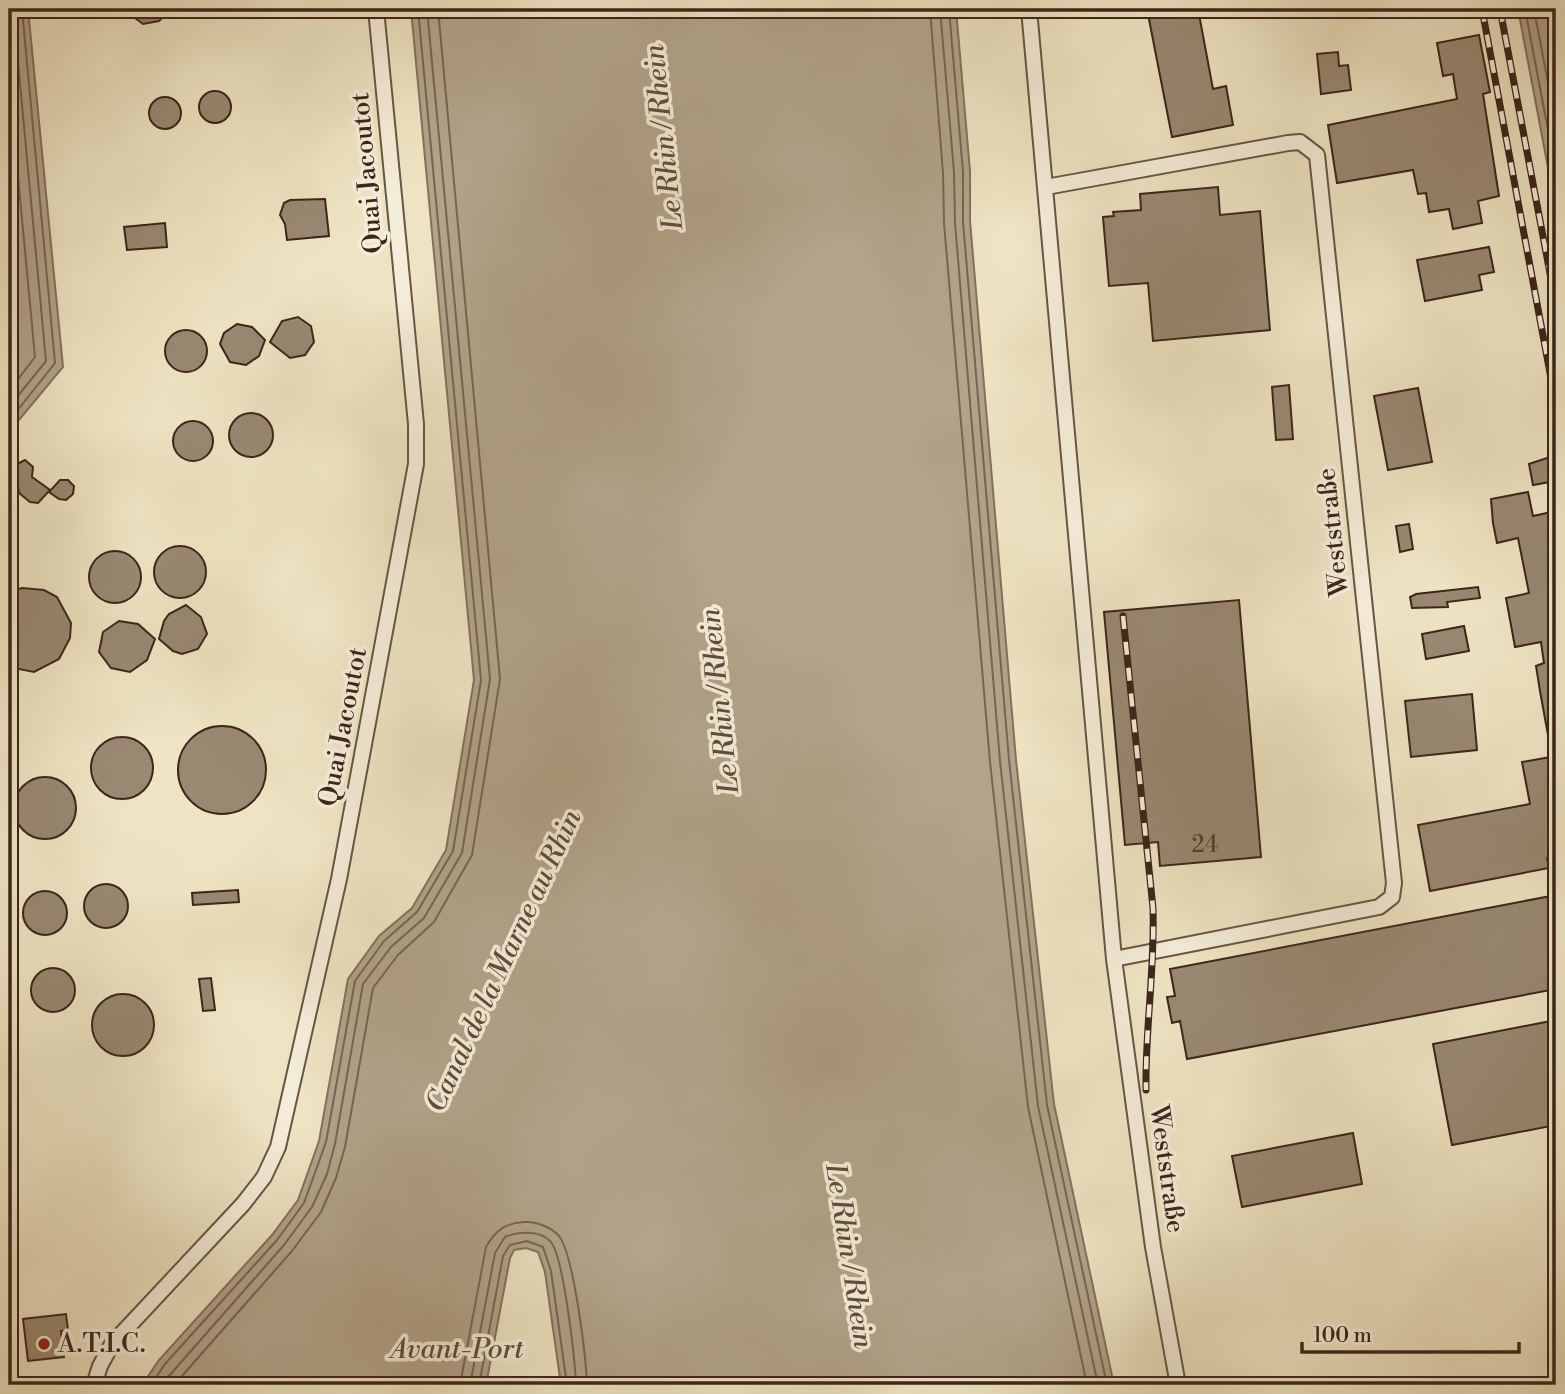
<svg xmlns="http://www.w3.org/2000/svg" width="1565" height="1394" font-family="'Libre Bodoni',serif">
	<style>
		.water { fill: #b2a38a; stroke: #83715d; stroke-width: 2 }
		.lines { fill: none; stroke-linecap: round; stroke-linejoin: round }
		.shore { stroke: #786452; stroke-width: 2 }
		.building { fill: #998872; stroke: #3d251a; stroke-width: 2 }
		.minor-casing { stroke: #695544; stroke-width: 18 }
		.minor { stroke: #f4edd8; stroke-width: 14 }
		.rail-casing { stroke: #3d251a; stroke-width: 7 }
		.rail { stroke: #f4edd8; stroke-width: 4.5; stroke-dasharray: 13; stroke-linecap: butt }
		.poi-dot { fill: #8f2418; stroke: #f4edd8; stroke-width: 2.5 }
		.labels { text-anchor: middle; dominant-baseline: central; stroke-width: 7; stroke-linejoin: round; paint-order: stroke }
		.number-label { font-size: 23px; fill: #543e30 }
		.street-label { font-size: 26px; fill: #3d251a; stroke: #f4edd8 }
		.poi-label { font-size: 26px; fill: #3d251a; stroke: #f4edd8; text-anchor: start }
		.water-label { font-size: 28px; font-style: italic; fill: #604b3c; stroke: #f4edd8 }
	</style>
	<rect width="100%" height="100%" fill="#eee4c3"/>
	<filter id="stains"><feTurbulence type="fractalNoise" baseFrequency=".00286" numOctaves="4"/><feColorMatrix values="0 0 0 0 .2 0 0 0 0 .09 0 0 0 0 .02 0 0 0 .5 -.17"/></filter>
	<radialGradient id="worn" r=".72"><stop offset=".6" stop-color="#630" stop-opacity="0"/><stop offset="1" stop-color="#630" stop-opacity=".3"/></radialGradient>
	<!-- water -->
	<path class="water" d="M 9,9 L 28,9 L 63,367 L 9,432 Z
		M 411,9 L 956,9 L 970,171 L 970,221 L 1016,760 L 1054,1104 L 1114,1385 L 561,1385 L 545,1272 L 538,1252 L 526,1248 L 514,1250 L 510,1258 L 486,1385 L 142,1385 L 159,1360 L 272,1235 L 298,1200 L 319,1141 L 348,979 L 379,936 L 412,908 L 446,850 L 474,680 Z
		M 1518,9 L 1556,9 L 1556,210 Z"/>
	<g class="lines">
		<!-- shore -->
		<path class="shore" d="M 930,9 L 943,173 L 944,223 L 990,762 L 1028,1107 L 1087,1385
			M 940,9 L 954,172 L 955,223 L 1000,761 L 1038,1106 L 1098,1385
			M 949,9 L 963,172 L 963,222 L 1009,760 L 1047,1105 L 1107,1385
			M 1525,9 L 1556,172
			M 1534,9 L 1556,125
			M 9,81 L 35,357 L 9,391
			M 9,407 L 46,361 L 13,9
			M 9,421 L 55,363 L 22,9
			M 151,1385 L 165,1364 L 277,1240 L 304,1203 L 326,1142 L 355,981 L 384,941 L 417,912 L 453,851 L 481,680 L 418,9
			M 161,1385 L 284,1245 L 312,1207 L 327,1174 L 335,1144 L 363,984 L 391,947 L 424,918 L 462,853 L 490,679 L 427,9
			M 174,1385 L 292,1251 L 321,1212 L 336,1178 L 345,1147 L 373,988 L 398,955 L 434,922 L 472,855 L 500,679 L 438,9
			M 460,1385 L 486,1247 C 495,1231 505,1223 524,1222 C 535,1221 551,1227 559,1236 C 574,1255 586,1358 587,1385
			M 470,1385 L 495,1253 L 505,1237 C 518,1231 541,1230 551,1242 C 564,1259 575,1360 576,1385
			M 479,1385 L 503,1256 L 510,1245 L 527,1241 L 543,1247 L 551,1271 L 567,1385"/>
	</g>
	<!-- building -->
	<path class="building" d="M 123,9 L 171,9 L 159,21 L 143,24 Z
		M 1147,9 L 1198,9 L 1213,89 L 1226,86 L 1233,125 L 1172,137 Z
		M 1479,35 L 1490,92 L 1483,94 L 1499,196 L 1478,201 L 1482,223 L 1453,229 L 1449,209 L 1429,212 L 1426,193 L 1418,194 L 1413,170 L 1337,183 L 1328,125 L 1457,99 L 1453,74 L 1443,76 L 1437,43 Z
		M 1338,52 L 1339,66 L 1348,65 L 1351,90 L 1321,94 L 1317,54 Z
		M199 107a16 16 0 1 1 32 0a16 16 0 1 1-32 0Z
		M149 113a16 16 0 1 1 32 0a16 16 0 1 1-32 0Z
		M 1218,187 L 1220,215 L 1260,211 L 1270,330 L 1153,341 L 1148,283 L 1109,286 L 1103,217 L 1114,216 L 1113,212 L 1141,210 L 1140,194 Z
		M 325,199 L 329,236 L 287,240 L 285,224 L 280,215 L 284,203 L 290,200 Z
		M 165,223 L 167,247 L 127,250 L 124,227 Z
		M 1489,247 L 1494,272 L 1479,275 L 1482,290 L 1425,301 L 1417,260 Z
		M 298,317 L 311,326 L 314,342 L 305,355 L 290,358 L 270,342 L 282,321 Z
		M 237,324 L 252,327 L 265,340 L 259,356 L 246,365 L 230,362 L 220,344 L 224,333 Z
		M165 351a21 21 0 1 1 42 0a21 21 0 1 1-42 0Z
		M 1289,385 L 1293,439 L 1276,440 L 1272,387 Z
		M 1418,388 L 1432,462 L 1388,470 L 1374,396 Z
		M229 435a22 22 0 1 1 44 0a22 22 0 1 1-44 0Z
		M173 441a20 20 0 1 1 40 0a20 20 0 1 1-40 0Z
		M 1550,457 L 1554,459 L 1556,481 L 1533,485 L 1529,464 Z
		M 25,460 L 33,467 L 32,477 L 50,490 L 38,503 L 30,502 L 19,493 L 16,469 L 19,463 Z
		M 60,480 L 68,480 L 74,486 L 73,494 L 66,500 L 59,499 L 49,492 Z
		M 1528,492 L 1533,516 L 1556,511 L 1556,746 L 1550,746 L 1540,691 L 1536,666 L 1544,663 L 1541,642 L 1515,647 L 1506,598 L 1529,593 L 1518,538 L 1497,543 L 1493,523 L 1491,499 Z
		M 1409,524 L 1413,549 L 1400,552 L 1396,526 Z
		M154 572a26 26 0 1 1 52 0a26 26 0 1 1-52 0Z
		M89 577a26 26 0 1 1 52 0a26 26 0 1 1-52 0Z
		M 1478,587 L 1480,598 L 1447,602 L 1448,607 L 1412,608 L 1410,597 L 1416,594 Z
		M 22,588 L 44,590 L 57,597 L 71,623 L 70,638 L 59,659 L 34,672 L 9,667 L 9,592 Z
		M 1239,600 L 1261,857 L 1160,866 L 1158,842 L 1125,845 L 1104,612 Z
		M 186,605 L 201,617 L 207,634 L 198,649 L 182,654 L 173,651 L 159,639 L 164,621 L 169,614 Z
		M 119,621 L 138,624 L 155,639 L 147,660 L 130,672 L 111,668 L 99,652 L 103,632 Z
		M 1464,626 L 1469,651 L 1426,659 L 1422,634 Z
		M 1472,694 L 1477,750 L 1411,757 L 1405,701 Z
		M178 770a44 44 0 1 1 88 0a44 44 0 1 1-88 0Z
		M91 768a31 31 0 1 1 62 0a31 31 0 1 1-62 0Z
		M 1556,756 L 1556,857 L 1547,858 L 1549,868 L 1430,891 L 1418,825 L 1530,804 L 1522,762 Z
		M14 808a31 31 0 1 1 62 0a31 31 0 1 1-62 0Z
		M84 906a22 22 0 1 1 44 0a22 22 0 1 1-44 0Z
		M 238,890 L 239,902 L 193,905 L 192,893 Z
		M23 913a22 22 0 1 1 44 0a22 22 0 1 1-44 0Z
		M 1556,895 L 1556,989 L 1187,1059 L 1180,1021 L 1172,1023 L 1167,997 L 1175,996 L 1170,969 Z
		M31 990a22 22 0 1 1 44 0a22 22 0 1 1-44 0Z
		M 211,978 L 215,1010 L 203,1011 L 199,979 Z
		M92 1025a31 31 0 1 1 62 0a31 31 0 1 1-62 0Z
		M 1556,1020 L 1556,1125 L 1452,1145 L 1433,1044 Z
		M 1353,1133 L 1362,1184 L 1242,1207 L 1232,1156 Z
		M 66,1314 L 68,1330 L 61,1331 L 64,1357 L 28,1361 L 23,1319 Z"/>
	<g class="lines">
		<defs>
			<path id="minor" d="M 1029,9 L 1114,959 L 1153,1247 L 1178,1385
				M 1046,187 L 1288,143 L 1300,142 L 1317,155 L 1394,883 L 1392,897 L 1379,907 L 1114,959
				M 94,1385 L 100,1366 L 112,1344 L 243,1204 L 264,1177 L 278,1147 L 339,879 L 416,464 L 416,424 L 376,9"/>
		</defs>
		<!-- minor casing -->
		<use href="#minor" class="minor-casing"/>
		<!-- minor -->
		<use href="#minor" class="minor"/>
		<defs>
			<path id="rail" d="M 1482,9 L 1556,405
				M 1500,9 L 1556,305
				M 1123,616 L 1153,908 C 1155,969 1145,1029 1146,1090"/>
		</defs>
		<!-- rail casing -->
		<use href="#rail" class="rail-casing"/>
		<!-- rail -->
		<use href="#rail" class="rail"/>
	</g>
	<!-- markers -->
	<circle class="poi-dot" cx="44" cy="1344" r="7"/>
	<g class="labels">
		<!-- number labels -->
		<g class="number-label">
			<text x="1205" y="845">24</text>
		</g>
		<!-- street labels -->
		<g class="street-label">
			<text transform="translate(367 173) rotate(-95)">Quai Jacoutot</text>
			<text transform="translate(1333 532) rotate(-96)">Weststraße</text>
			<text transform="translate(343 727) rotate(-79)">Quai Jacoutot</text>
			<text transform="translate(1167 1169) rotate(82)">Weststraße</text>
		</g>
		<!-- poi labels -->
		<g class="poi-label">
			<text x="58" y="1344">A.T.I.C.</text>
		</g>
		<!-- water labels -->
		<g class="water-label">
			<text transform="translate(664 137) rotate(-96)">Le Rhin / Rhein</text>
			<text transform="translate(720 701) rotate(-96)">Le Rhin / Rhein</text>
			<text transform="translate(504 961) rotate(-65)">Canal de la Marne au Rhin</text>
			<text transform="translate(849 1256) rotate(81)">Le Rhin / Rhein</text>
			<text x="457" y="1349">Avant-Port</text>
		</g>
	</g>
	<!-- margin -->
	<rect width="1565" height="1394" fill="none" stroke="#eee4c3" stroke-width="35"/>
	<rect x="10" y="10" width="1544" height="1373" fill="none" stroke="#3d251a" stroke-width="3.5"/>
	<rect x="18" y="18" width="1530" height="1359" fill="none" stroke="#3d251a" stroke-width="2"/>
	<!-- scale -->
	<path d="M1302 1342v10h217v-10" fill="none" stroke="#3d251a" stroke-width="3.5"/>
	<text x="1313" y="1342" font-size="21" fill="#3d251a" stroke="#f4edd8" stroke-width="5" paint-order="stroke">100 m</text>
	<rect width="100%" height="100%" filter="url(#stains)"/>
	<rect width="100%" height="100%" fill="url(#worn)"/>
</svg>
